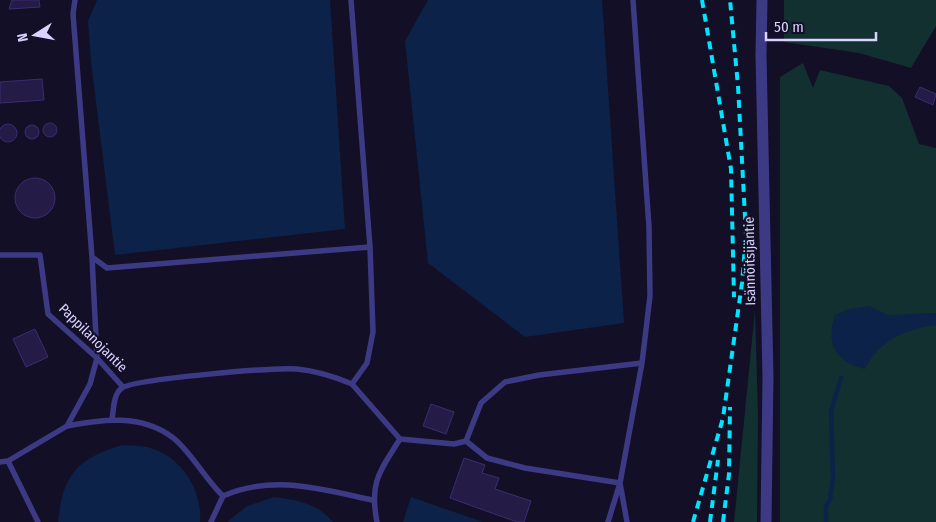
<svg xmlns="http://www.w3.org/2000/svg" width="936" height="522" font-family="'Fira Sans Condensed',sans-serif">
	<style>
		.green { fill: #12302f }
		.water { fill: #0c2248 }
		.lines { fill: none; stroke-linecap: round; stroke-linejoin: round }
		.stream { stroke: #0c2248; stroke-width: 4.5 }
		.building { fill: #241b47; stroke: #3b2d73 }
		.lane { stroke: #3d3a85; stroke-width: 5.5 }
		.street { stroke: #3d3a85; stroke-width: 11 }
		.rail { stroke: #00e5ff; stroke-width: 4; stroke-dasharray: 8 6; stroke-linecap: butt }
		.labels { text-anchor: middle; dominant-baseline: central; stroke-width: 4.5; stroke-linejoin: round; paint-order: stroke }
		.street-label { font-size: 14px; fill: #d9d4ff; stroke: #130f26 }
	</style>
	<rect width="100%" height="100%" fill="#130f26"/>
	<!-- green -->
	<path class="green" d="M 784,0 L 936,0 L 936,26 L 911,68 L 859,53 L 784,42 Z
		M 803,63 L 813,88 L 820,70 L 889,86 L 902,98 L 919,144 L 936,148 L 936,522 L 780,522 L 780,77 Z
		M 755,310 L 758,415 L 757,522 L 734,522 Z"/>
	<!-- water -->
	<path class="water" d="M 97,0 L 330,0 L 345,229 L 115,255 L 91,62 L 88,21 Z
		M 428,0 L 602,0 L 624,323 L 525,337 L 428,263 L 405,41 Z
		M 869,306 L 888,315 L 936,313 L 936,325 C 906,329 879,340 865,369 C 836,362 825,344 835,315 L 849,309 Z
		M 122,445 C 131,446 141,445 150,448 C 181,456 203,491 200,522 L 58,522 C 63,474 77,459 122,445 Z
		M 274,497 C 297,500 317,503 333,522 L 227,522 L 247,506 Z
		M 411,497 L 483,522 L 403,522 Z"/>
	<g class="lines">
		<!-- stream -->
		<path class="stream" d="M 826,522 L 826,506 L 830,500 L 833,477 L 831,411 L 841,378"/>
	</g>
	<!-- building -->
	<path class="building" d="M 12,0 L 39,0 L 40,7 L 9,9 Z
		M 42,79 L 44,100 L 0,103 L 0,82 Z
		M 920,87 L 936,94 L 933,105 L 915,97 Z
		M43 130a7 7 0 1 1 14 0a7 7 0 1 1-14 0Z
		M-1 133a9 9 0 1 1 18 0a9 9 0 1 1-18 0Z
		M25 132a7 7 0 1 1 14 0a7 7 0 1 1-14 0Z
		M15 198a20 20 0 1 1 40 0a20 20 0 1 1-40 0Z
		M 35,329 L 48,357 L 26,367 L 13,339 Z
		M 431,404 L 454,412 L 446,434 L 423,426 Z
		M 464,458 L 485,465 L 482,473 L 499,478 L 495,489 L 531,501 L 524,522 L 517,522 L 450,498 Z"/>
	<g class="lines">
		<!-- lane -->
		<path class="lane" d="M 75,0 L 73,14 L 92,257 L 107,268 L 370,247 L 351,0
			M 370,247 L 373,332 L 367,363 L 352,384 L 400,439 C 380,471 369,482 377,522
			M 0,255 L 40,255 L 48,314 L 97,358 L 123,387
			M 112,419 C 114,409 113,394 122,388 C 134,379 277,367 297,369 C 317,371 333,376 352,384
			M 67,426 C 102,419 141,414 172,437 C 189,449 205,479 223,496
			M 400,439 L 454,444 L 466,441 L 481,403 L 505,382 L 539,375 L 642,363
			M 466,441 L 487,458 L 525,468 L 620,483 L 627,522
			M 8,461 L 67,426 L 90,384 L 97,358 L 92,257
			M 0,462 L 8,461 L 38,522
			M 211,522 L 223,496 C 273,474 321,489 372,500
			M 608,522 L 620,483 L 642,363 L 650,296 L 649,227 L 633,0"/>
		<!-- street -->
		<path class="street" d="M 762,0 L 761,55 L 768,377 L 766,522"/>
		<!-- rail -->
		<path class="rail" d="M 702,0 L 731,169 L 734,297
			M 693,522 L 723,418 L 742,283 L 746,235 L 738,86 L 730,0
			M 710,522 L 718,460
			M 723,522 L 729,474 L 730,407"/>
	</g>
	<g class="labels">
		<!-- street labels -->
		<g class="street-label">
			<text transform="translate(750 261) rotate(-91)">Isännöitsijäntie</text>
			<text transform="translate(93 338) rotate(45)">Pappilanojantie</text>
		</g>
	</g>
	<!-- north arrow -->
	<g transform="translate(35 35) rotate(259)" stroke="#130f26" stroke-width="4" paint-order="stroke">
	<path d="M0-4L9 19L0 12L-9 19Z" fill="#d9d4ff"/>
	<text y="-8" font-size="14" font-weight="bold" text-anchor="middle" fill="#d9d4ff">N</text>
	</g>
	<!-- scale -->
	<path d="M766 32v8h110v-8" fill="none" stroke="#d9d4ff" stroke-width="2.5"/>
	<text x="774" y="32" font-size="15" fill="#d9d4ff" stroke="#130f26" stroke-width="4" paint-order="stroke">50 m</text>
</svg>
